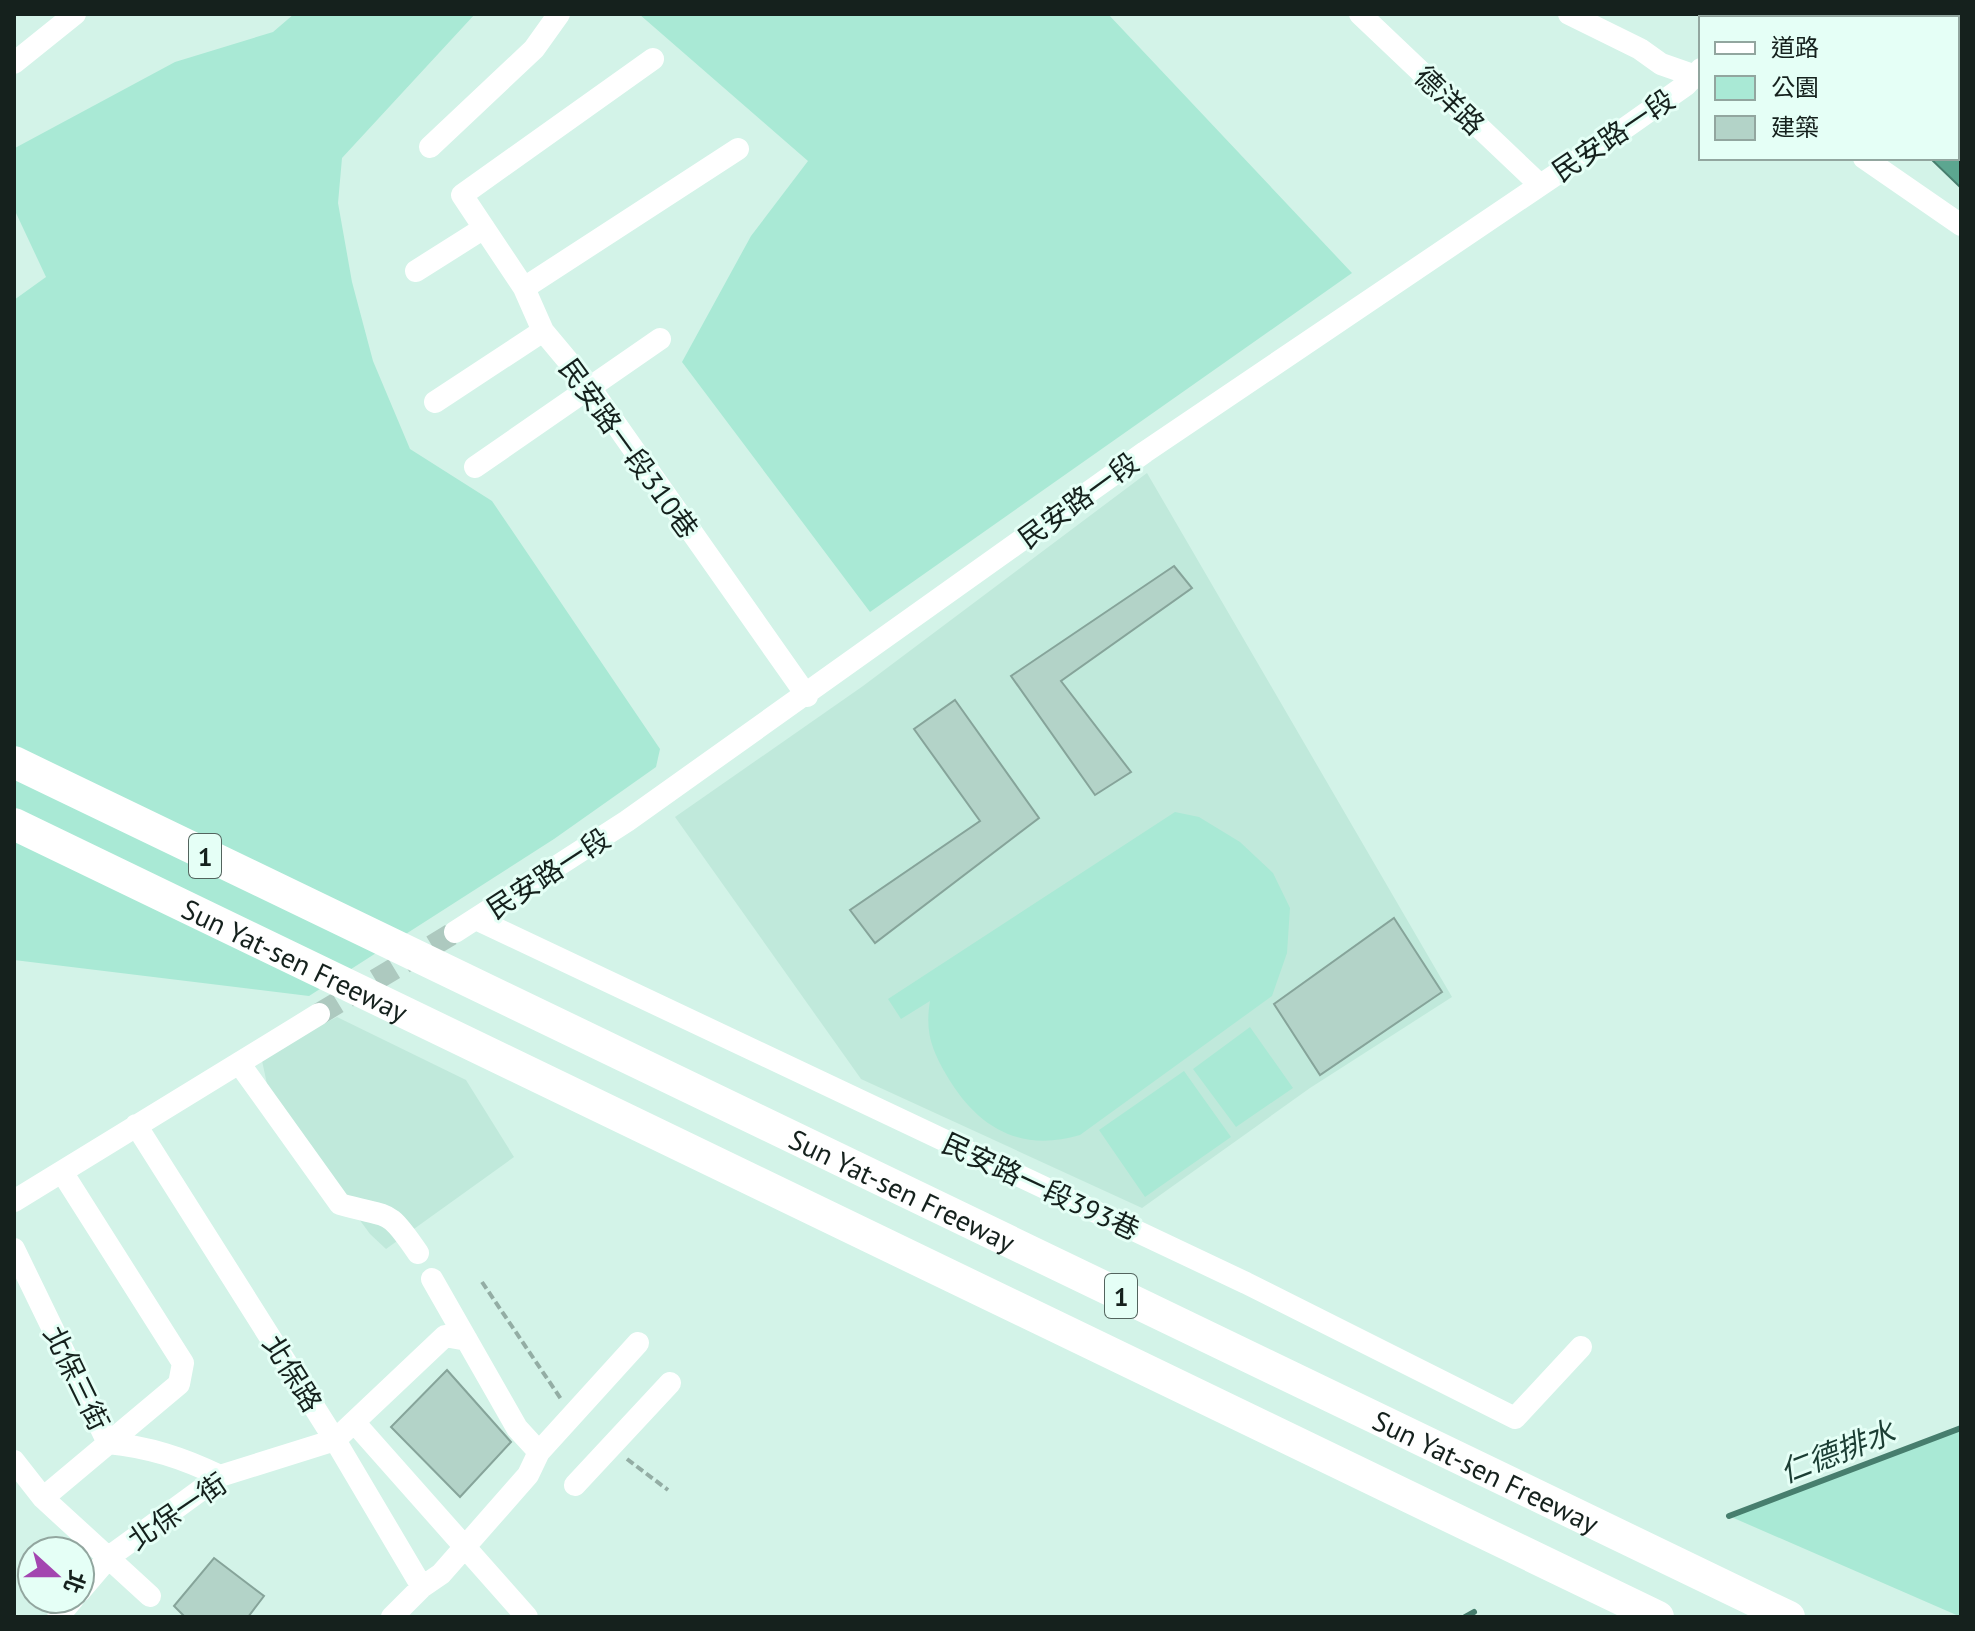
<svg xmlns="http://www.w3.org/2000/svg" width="1975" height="1631" font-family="'PT Sans','Noto Sans TC',sans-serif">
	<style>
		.built { fill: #c0e9db }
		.green { fill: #a9e9d5 }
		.water { fill: #5ca690; stroke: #477e6e; stroke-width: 2 }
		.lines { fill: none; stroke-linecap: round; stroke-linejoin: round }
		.stream { stroke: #477e6e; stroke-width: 6 }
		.building { fill: #b3d3c8; stroke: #86a49a; stroke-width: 2 }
		.minor-tunnel { stroke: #adc9bf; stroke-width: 22; stroke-dasharray: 22 11; stroke-linecap: butt }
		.path { stroke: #93ada4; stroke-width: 4; stroke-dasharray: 8 4; stroke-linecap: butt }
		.minor { stroke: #fff; stroke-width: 22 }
		.highway { stroke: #fff; stroke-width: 32 }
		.labels { text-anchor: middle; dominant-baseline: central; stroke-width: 6; stroke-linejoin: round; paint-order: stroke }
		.shield { fill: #e5fff6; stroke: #53645e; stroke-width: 2 }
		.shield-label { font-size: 26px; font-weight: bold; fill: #15211d }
		.street-label { font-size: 28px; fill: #15211d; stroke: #e5fff6 }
		.water-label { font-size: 30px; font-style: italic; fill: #1b3e34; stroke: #e5fff6 }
	</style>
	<rect width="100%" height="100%" fill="#d3f3e8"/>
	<!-- built -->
	<path class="built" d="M 1147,473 L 1452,997 L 1310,1088 L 1142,1208 L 861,1079 L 675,817 L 863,686 Z
		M 337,1017 L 466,1080 L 514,1157 L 386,1249 L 370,1234 L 270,1098 L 261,1056 Z"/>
	<!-- green -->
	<path class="green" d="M 294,14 L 475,14 L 342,158 L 338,203 L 352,282 L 373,361 L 410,449 L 492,501 L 660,749 L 656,767 L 554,839 L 309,996 L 14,960 L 14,300 L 46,277 L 16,213 L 15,148 L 175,62 L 273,32 Z
		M 639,14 L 1108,14 L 1352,273 L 870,612 L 682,362 L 751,236 L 808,161 Z
		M 1175,812 L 1199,817 L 1240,842 L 1273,873 L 1290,908 L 1287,953 L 1272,996 L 1080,1135 C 1020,1153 977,1127 947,1076 C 931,1049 925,1031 930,1001 L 901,1019 L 888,999 Z
		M 1250,1027 L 1293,1088 L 1236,1127 L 1193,1069 Z
		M 1184,1071 L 1231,1137 L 1145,1197 L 1099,1130 Z
		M 1961,1428 L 1961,1617 L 1729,1516 Z"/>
	<!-- water -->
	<path class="water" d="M 1957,81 L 1961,85 L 1961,188 L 1930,158 L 1957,158 Z"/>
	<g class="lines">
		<!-- stream -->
		<path class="stream" d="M 1729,1516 L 1961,1428
			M 1465,1617 L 1474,1612"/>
	</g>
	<!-- building -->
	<path class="building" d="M 1174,566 L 1192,588 L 1061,681 L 1131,772 L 1095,795 L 1011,676 Z
		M 955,700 L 1039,818 L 875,943 L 850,910 L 980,821 L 914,729 Z
		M 1394,918 L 1442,992 L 1320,1075 L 1274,1004 Z
		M 447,1370 L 511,1442 L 460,1497 L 391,1427 Z
		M 214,1558 L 264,1596 L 248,1617 L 185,1617 L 174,1606 Z"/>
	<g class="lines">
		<!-- minor-tunnel -->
		<path class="minor-tunnel" d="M 319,1014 L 455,932"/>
		<!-- path -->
		<path class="path" d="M 482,1282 L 561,1399
			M 627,1459 L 668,1490"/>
		<!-- minor -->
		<path class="minor" d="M 1360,14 L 1540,185
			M 1569,14 L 1640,49 L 1661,64 L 1701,78
			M 1875,14 L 1885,18
			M 1734,18 L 1737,14
			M 1957,58 L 1961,61
			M 653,59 L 462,195 L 524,288 L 543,331 L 589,386 L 807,696
			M 14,63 L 75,14
			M 430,147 L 534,49 L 559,14
			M 1864,158 L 1961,225
			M 416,271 L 484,228
			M 524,288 L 738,149
			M 435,402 L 543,331
			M 475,467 L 660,339
			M 476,919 L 1246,1283 L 1515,1418 L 1581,1347
			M 455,932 L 627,821 L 1145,452 L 1628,126 L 1686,85 L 1701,69
			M 239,1063 L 340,1204 C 391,1219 386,1206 418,1253
			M 136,1125 L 335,1440 L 422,1587 L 392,1617
			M 14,1201 L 319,1014
			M 14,1249 L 108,1443 C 149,1447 183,1458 220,1476
			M 432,1279 L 517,1428 L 539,1452
			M 354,1422 L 527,1617
			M 14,1461 L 43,1498 L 150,1596
			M 575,1485 L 670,1383
			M 43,1498 L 179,1384 L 183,1363 L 62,1172
			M 422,1587 L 441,1574 L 528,1475 L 539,1452 L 638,1343
			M 80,1591 L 109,1557 L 220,1476 L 335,1440 L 445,1336 L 467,1340
			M 58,1617 L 73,1599"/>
		<!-- highway -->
		<g class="highway">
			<path id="s1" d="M 14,762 L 1789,1617"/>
			<path id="s2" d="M 14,824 L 1658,1617"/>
		</g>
	</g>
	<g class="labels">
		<!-- shield labels -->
		<g class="shield">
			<rect x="189" y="834" width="32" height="44" rx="6"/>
			<rect x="1105" y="1274" width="32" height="44" rx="6"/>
		</g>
		<g class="shield-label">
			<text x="205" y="856">1</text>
			<text x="1121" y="1296">1</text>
		</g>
		<!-- street labels -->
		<g class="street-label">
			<text transform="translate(1450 100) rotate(44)">德洋路</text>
			<text transform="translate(1613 135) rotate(-34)">民安路一段</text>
			<text transform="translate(629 448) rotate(54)">民安路一段310巷</text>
			<text transform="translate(1078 500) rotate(-36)">民安路一段</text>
			<text transform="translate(548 873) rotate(-33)">民安路一段</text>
			<text stroke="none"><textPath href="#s2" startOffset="312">Sun Yat-sen Freeway</textPath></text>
			<text transform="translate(1041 1186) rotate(25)">民安路一段393巷</text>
			<text stroke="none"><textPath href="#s1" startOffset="986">Sun Yat-sen Freeway</textPath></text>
			<text transform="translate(293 1373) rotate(58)">北保路</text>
			<text transform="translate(77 1378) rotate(64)">北保三街</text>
			<text stroke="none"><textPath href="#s1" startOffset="1634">Sun Yat-sen Freeway</textPath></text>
			<text transform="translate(177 1511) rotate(-34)">北保一街</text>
		</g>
		<!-- water labels -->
		<g class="water-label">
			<text transform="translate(1837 1451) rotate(-21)">仁德排水</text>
		</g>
	</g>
	<!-- border -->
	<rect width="1975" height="1631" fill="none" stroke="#15211d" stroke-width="32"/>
	<!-- legend -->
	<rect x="1699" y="16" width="260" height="144" fill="#e5fff6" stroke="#92a69f" stroke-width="2"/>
	<rect x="1715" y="42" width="40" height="12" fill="#ffffff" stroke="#92a69f" stroke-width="2"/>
	<text x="1771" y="56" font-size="24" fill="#15211d">道路</text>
	<rect x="1715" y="76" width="40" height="24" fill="#a9e9d5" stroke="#92a69f" stroke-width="2"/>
	<text x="1771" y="96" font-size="24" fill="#15211d">公園</text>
	<rect x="1715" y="116" width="40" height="24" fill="#b3d3c8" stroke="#92a69f" stroke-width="2"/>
	<text x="1771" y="136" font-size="24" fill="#15211d">建築</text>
	<!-- north arrow -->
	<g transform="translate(56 1575) rotate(111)"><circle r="38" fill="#e5fff6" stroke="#92a69f" stroke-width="2"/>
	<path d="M0-6L14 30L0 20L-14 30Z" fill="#a346b0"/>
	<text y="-12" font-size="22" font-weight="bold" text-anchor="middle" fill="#15211d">北</text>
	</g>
</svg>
